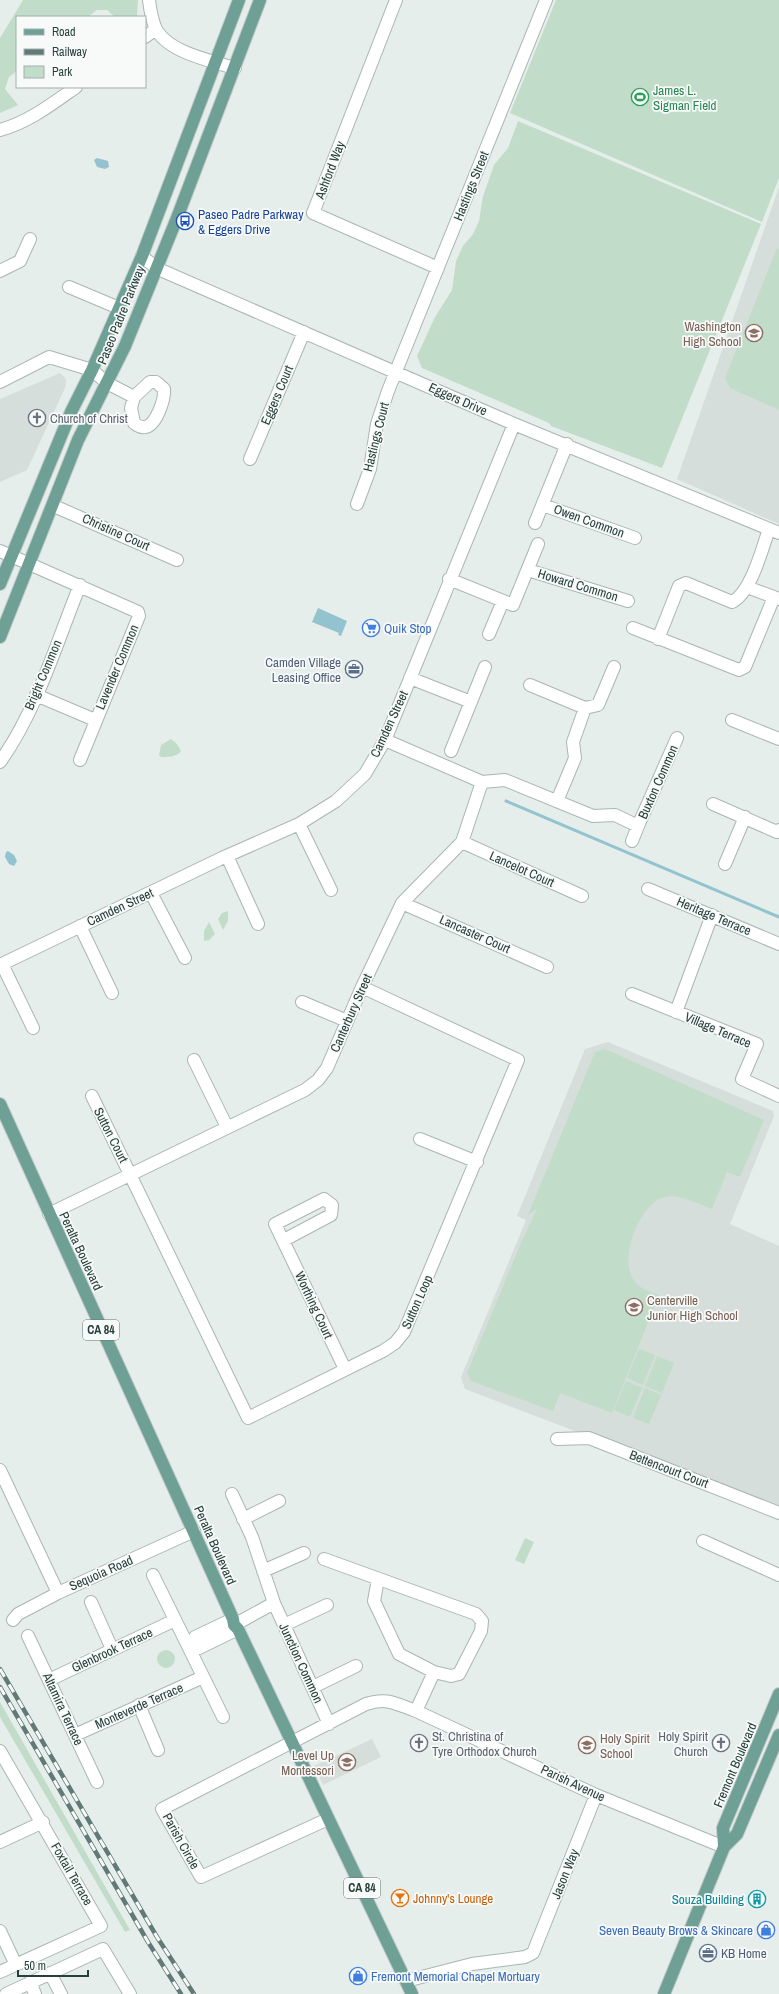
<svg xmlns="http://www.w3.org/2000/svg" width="779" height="1994" font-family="'Archivo Narrow',sans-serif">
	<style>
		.built { fill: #d5deda }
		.green { fill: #c1ddca }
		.water { fill: #93c3ce }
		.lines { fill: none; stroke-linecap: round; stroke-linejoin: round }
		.stream { stroke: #93c3ce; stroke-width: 3 }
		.minor-casing { stroke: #a9b6b2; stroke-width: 14 }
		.major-casing { stroke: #c2c9c8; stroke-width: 14 }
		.minor { stroke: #fff; stroke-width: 12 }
		.major { stroke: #6ea096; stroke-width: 12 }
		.rail-casing { stroke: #617a75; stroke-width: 4.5 }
		.rail { stroke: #f7faf9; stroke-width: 3; stroke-dasharray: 9; stroke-linecap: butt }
		.labels { text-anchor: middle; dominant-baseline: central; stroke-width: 3.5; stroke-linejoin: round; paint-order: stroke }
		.shield { fill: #f7faf9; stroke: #657773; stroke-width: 1 }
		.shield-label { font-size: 12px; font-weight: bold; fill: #263f3a }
		.leisure-label { font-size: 13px; fill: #27864d; stroke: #f7faf9; text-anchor: start }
		.street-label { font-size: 13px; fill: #263f3a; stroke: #f7faf9 }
		.transit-label { font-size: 13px; fill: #164399; stroke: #f7faf9; text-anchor: start }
		.education-label { font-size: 13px; fill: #785e54; stroke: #f7faf9; text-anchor: end }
		.worship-label { font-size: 13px; fill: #5b616d; stroke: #f7faf9; text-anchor: start }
		.shop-label { font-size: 13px; fill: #366cbe; stroke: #f7faf9; text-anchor: start }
		.service-label { font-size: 13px; fill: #4e5e75; stroke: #f7faf9; text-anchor: end }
		.food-label { font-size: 13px; fill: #c56008; stroke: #f7faf9; text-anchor: start }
		.culture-label { font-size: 13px; fill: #0d838f; stroke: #f7faf9; text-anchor: end }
	</style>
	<rect width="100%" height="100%" fill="#e6eeeb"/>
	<!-- built -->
	<path class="built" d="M 779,187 L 779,524 L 677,479 Z
		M 60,373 L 66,379 L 65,388 L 27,470 L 0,482 L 0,399 Z
		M 608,1042 L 773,1111 L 774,1116 L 730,1224 L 779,1246 L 779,1509 L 465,1389 L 461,1377 L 526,1220 L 517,1216 L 585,1049 Z
		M 372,1739 L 381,1757 L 323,1785 L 314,1766 Z"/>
	<!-- green -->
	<path class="green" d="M 23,0 L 138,0 L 137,17 L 115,17 L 107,10 L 97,10 L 88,17 L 17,17 L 17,71 L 9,77 L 5,89 L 18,105 L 0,113 L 0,38 Z
		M 556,0 L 779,0 L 779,178 L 762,222 L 510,113 Z
		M 518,121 L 761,224 L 662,468 L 551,426 L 549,423 L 422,368 L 417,356 L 435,317 L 452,290 L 456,261 L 463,246 L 473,234 L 479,221 L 483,196 L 494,165 L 508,148 Z
		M 777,248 L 779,249 L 779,410 L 730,388 L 725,378 Z
		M 171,739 L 177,744 L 181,751 C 177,757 168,757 161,757 L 159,755 L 161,745 Z
		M 228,911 L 228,921 L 223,930 L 218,919 L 222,913 Z
		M 209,922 L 215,934 L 209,940 L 204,941 L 204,931 Z
		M 605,1049 L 764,1120 L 740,1177 L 727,1172 L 712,1209 C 698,1204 679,1193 665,1197 C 640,1203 620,1255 632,1277 C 637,1288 648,1291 659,1295 L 612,1413 L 560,1393 L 553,1411 L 471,1381 L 467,1373 L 521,1243 L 537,1209 L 528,1215 L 595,1052 Z
		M 639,1349 L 655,1355 L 643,1385 L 627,1378 Z
		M 657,1356 L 674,1363 L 662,1393 L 645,1386 Z
		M 626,1381 L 642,1388 L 630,1417 L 614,1410 Z
		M 645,1388 L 661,1395 L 649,1424 L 633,1418 Z
		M 525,1538 L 534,1542 L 524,1564 L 515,1560 Z
		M157 1659a9 9 0 1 1 18 0a9 9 0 1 1-18 0Z
		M 0,1702 L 130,1930 L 125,1932 L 0,1717 Z"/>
	<!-- water -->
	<path class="water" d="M 97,158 L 108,161 L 109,167 L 105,169 L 97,167 L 94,160 Z
		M 318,608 L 347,621 L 341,636 L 338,635 L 339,633 L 312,622 Z
		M 8,851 L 14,855 L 17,861 L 14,866 L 9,864 L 5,857 L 6,852 Z"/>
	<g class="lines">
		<!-- stream -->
		<path class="stream" d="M 506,801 L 779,917"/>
		<defs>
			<path id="minor" d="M 149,0 C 150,9 152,19 155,27 C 166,52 211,61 235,68
				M 396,0 L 313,213 L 438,268
				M 145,37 L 156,29
				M 0,130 C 29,122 52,104 76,87
				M 142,256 L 156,268 L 514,424 L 779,533
				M 0,271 L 20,261 L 30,239
				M 69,287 L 119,308
				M 0,382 L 49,357 L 92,370 L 107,383 L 134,397 L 131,408 L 134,423 C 137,425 140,428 145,427 C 156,426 165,399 164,389 L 156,382 L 150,382 L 134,397
				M 250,459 L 304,332
				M 357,504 L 370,469 L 377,424 L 388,391 L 546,0
				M 543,505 L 635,538
				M 54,506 L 177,560
				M 535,523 L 567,444
				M 0,551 L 138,612 L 139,616 L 80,760
				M 528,570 L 628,601
				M 449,579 L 513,605 L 538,544
				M 747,587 L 779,599
				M 633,628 L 739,670 L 745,667 L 774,597
				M 489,634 L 503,601
				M 658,639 L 679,586 L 686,583 L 732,602 C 751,593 762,549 769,529
				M 410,678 L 471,702
				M 530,685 L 585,708
				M 36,695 L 95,720
				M 732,720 L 779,739
				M 385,740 L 482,782 L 505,780 L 593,816 L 615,815 L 638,826 L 677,738
				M 451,751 L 485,667
				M 0,762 C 37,710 56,644 80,585
				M 557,801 L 575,758 L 573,742 L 585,708 L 598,705 L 614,667
				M 713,804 L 777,832 L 779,830
				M 299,824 L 331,890
				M 632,841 L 638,826
				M 462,842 L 582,896
				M 227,856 L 258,924
				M 725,864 L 745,817
				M 648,889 L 779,944
				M 151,893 L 185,958
				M 402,903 L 547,967
				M 80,926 L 112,993
				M 2,964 L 33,1028
				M 0,965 L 222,858 L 299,824 L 336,801 L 365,774 L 385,740 L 514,424
				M 632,994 L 757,1044 L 742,1079 L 779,1096
				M 302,1002 L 347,1021
				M 676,1012 L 712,915
				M 194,1060 L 227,1127
				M 92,1096 L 248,1418 L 383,1351 L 395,1343 L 404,1332 L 518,1060 L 362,987
				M 420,1139 L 477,1162
				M 49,1214 L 305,1090 L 318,1080 L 327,1068 L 362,987 L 402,903 L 462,842 L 482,782
				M 284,1240 L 331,1215 L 332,1205 L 324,1199 L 275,1224 L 345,1369
				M 557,1439 L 589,1438 L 779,1513
				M 0,1470 L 58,1593
				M 232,1494 L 252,1537 L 274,1603 L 329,1724
				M 243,1519 L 279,1501
				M 703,1541 L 779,1575
				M 324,1559 L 476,1614 L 482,1621 L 481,1631 L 459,1674 L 451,1676 L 434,1672 L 399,1654 L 374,1601 L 378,1579
				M 263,1571 L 304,1553
				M 153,1575 L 223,1717
				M 91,1602 L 112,1649
				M 13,1620 L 18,1614 L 58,1593 L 194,1531
				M 234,1625 L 274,1603
				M 284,1625 L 327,1605
				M 28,1636 L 97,1782
				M 189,1647 L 195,1637 L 233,1619
				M 189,1647 L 199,1648 L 238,1629
				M 49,1680 L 175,1620
				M 313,1687 L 356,1666
				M 139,1705 L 158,1750
				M 416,1711 L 434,1672
				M 75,1735 L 203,1677
				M 0,1751 L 101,1926 L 0,1972
				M 328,1819 L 201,1877 L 162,1809 L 366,1704 C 388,1697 396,1704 416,1711 L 596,1795 L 724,1847
				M 0,1842 L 43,1822
				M 0,1931 L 16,1965
				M 50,1973 L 61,1994
				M 406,1981 L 472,1964 L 525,1957 L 533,1953 L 596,1795
				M 30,1982 L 35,1994
				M 6,1994 L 103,1949 L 130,1994"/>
			<path id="major" d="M 0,584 L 71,412 L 92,370 L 142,256 L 239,0
				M 0,637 L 78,440 L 125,346 L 177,218 L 260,0
				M 0,1104 L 233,1619 L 234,1625 L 238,1629 L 412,1994
				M 724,1847 L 723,1828 L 779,1694
				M 664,1994 L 724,1847 L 737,1834 L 779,1735"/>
		</defs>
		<!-- minor casing -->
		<use href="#minor" class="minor-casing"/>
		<!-- major casing -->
		<use href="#major" class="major-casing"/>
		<!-- minor -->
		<use href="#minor" class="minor"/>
		<!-- major -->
		<use href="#major" class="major"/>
		<defs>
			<path id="rail" d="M 0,1669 L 157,1937 L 194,1994
				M 0,1687 L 148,1942 L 181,1994"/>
		</defs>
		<!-- rail casing -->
		<use href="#rail" class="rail-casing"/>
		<!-- rail -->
		<use href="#rail" class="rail"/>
	</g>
	<!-- icons -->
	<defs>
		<symbol id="stadium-ring" viewBox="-11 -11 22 22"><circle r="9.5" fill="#f7faf9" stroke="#2e9e5b" stroke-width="1.5"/><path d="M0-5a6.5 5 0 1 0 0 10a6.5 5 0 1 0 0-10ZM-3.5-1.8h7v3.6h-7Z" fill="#2e9e5b"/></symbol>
		<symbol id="bus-ring" viewBox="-11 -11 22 22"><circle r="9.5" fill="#f7faf9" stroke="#1a4fb4" stroke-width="1.5"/><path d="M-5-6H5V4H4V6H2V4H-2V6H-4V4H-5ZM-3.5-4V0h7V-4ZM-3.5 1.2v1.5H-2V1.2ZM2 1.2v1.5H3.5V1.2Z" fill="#1a4fb4"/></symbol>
		<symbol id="school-ring" viewBox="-11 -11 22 22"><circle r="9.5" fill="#f7faf9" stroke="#8d6e63" stroke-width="1.5"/><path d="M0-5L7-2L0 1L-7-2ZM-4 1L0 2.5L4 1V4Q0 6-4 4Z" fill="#8d6e63"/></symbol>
		<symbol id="church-ring" viewBox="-11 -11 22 22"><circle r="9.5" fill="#f7faf9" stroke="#6b7280" stroke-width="1.5"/><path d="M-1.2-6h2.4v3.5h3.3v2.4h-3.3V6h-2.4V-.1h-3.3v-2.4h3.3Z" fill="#6b7280"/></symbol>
		<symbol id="supermarket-ring" viewBox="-11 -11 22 22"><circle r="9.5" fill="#f7faf9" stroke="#3f7fe0" stroke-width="1.5"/><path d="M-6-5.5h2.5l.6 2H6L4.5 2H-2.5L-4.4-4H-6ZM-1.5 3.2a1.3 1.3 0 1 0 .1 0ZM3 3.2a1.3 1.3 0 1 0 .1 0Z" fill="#3f7fe0"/></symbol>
		<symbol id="office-ring" viewBox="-11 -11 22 22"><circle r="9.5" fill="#f7faf9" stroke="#5c6f8a" stroke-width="1.5"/><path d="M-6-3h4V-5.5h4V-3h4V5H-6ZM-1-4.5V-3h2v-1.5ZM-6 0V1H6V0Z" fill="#5c6f8a"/></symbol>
		<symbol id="bar-ring" viewBox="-11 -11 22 22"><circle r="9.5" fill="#f7faf9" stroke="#e8710a" stroke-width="1.5"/><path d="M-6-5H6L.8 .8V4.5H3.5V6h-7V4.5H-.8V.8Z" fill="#e8710a"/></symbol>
		<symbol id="building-ring" viewBox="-11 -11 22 22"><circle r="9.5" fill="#f7faf9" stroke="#0f9aa8" stroke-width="1.5"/><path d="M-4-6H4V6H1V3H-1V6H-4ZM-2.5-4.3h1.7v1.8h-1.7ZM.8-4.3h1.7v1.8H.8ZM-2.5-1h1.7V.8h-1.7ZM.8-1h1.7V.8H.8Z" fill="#0f9aa8"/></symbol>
		<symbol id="shop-ring" viewBox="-11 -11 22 22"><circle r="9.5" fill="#f7faf9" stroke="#3f7fe0" stroke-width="1.5"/><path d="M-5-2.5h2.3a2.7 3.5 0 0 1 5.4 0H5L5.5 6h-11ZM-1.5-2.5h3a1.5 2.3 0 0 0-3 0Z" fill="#3f7fe0"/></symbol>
	</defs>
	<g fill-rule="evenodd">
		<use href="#stadium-ring" x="630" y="87" width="20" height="20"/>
		<use href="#bus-ring" x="175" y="211" width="20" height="20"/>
		<use href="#school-ring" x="744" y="323" width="20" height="20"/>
		<use href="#church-ring" x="27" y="408" width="20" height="20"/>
		<use href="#supermarket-ring" x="361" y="618" width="20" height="20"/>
		<use href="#office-ring" x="344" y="659" width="20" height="20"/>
		<use href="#school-ring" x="624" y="1297" width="20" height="20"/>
		<use href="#church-ring" x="409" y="1733" width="20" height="20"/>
		<use href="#church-ring" x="711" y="1733" width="20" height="20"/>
		<use href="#school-ring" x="577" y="1735" width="20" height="20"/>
		<use href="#school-ring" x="337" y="1752" width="20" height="20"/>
		<use href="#bar-ring" x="390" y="1888" width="20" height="20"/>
		<use href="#building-ring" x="747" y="1889" width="20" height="20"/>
		<use href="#shop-ring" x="756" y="1920" width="20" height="20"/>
		<use href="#office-ring" x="698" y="1943" width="20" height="20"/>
		<use href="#shop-ring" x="348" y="1966" width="20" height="20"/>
	</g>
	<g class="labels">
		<!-- shield labels -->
		<g class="shield">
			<rect x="83" y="1320" width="36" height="20" rx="3"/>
			<rect x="344" y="1878" width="36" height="20" rx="3"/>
		</g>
		<g class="shield-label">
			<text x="101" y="1330">CA 84</text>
			<text x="362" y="1888">CA 84</text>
		</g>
		<!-- leisure labels -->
		<g class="leisure-label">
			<text x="653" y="90">James L.<tspan x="653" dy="15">Sigman Field</tspan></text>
		</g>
		<!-- street labels -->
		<g class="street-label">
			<text transform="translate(330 170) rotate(-69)">Ashford Way</text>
			<text transform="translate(471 186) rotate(-68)">Hastings Street</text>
			<text transform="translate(121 315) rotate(-68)">Paseo Padre Parkway</text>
			<text transform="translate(277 395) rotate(-67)">Eggers Court</text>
			<text transform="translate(458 399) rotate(24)">Eggers Drive</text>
			<text transform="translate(376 437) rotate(-76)">Hastings Court</text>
			<text transform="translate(589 521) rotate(20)">Owen Common</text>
			<text transform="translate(116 532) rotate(24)">Christine Court</text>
			<text transform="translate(578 585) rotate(17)">Howard Common</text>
			<text transform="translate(117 667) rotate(-67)">Lavender Common</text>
			<text transform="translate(43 675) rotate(-67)">Bright Common</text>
			<text transform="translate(389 724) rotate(-65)">Camden Street</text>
			<text transform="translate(658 782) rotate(-66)">Buxton Common</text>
			<text transform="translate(522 869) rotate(24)">Lancelot Court</text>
			<text transform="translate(120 907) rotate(-25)">Camden Street</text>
			<text transform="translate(714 916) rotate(23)">Heritage Terrace</text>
			<text transform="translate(475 934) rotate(24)">Lancaster Court</text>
			<text transform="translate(351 1013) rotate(-66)">Canterbury Street</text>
			<text transform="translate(718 1030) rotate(23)">Village Terrace</text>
			<text transform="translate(111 1135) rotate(63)">Sutton Court</text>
			<text transform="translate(81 1251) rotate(65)">Peralta Boulevard</text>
			<text transform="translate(417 1302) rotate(-66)">Sutton Loop</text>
			<text transform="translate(314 1305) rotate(65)">Worthing Court</text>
			<text transform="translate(669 1469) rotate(21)">Bettencourt Court</text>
			<text transform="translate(215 1545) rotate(66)">Peralta Boulevard</text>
			<text transform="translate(101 1573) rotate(-24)">Sequoia Road</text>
			<text transform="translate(112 1650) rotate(-25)">Glenbrook Terrace</text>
			<text transform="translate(301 1663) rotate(65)">Junction Common</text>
			<text transform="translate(139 1706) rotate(-24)">Monteverde Terrace</text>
			<text transform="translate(63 1709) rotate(65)">Altamira Terrace</text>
			<text transform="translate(735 1765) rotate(-67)">Fremont Boulevard</text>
			<text transform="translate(573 1783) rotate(25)">Parish Avenue</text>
			<text transform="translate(181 1841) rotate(61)">Parish Circle</text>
			<text transform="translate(72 1874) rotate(60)">Foxtail Terrace</text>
			<text transform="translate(565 1874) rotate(-68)">Jason Way</text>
		</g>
		<!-- transit labels -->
		<g class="transit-label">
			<text x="198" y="214">Paseo Padre Parkway<tspan x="198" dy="15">&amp; Eggers Drive</tspan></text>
		</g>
		<!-- education labels -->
		<g class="education-label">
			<text x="741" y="326">Washington<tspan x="741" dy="15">High School</tspan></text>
			<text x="647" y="1300" text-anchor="start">Centerville<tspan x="647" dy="15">Junior High School</tspan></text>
			<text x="600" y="1738" text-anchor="start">Holy Spirit<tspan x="600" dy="15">School</tspan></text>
			<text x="334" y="1755">Level Up<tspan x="334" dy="15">Montessori</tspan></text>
		</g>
		<!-- worship labels -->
		<g class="worship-label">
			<text x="50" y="418">Church of Christ</text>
			<text x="432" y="1736">St. Christina of<tspan x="432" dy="15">Tyre Orthodox Church</tspan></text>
			<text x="708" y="1736" text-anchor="end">Holy Spirit<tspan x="708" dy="15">Church</tspan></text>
		</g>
		<!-- shop labels -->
		<g class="shop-label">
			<text x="384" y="628">Quik Stop</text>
			<text x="753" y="1930" text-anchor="end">Seven Beauty Brows &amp; Skincare</text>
			<text x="371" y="1976">Fremont Memorial Chapel Mortuary</text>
		</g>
		<!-- service labels -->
		<g class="service-label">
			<text x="341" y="662">Camden Village<tspan x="341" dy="15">Leasing Office</tspan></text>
			<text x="721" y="1953" text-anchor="start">KB Home</text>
		</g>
		<!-- food labels -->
		<g class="food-label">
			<text x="413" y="1898">Johnny's Lounge</text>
		</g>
		<!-- culture labels -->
		<g class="culture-label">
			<text x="744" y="1899">Souza Building</text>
		</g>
	</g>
	<!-- legend -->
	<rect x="16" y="16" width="130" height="72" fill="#f7faf9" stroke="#a3afad"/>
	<rect x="24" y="29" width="20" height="6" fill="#6ea096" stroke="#a3afad"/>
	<text x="52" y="36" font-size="12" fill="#263f3a">Road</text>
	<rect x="24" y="49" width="20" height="6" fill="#617a75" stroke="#a3afad"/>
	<text x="52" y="56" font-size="12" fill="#263f3a">Railway</text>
	<rect x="24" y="66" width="20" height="12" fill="#c1ddca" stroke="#a3afad"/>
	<text x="52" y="76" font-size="12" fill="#263f3a">Park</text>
	<!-- scale -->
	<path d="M18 1970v6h70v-6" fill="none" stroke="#263f3a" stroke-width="2"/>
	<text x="24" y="1970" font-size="12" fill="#263f3a" stroke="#f7faf9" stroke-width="3" paint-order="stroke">50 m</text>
</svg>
